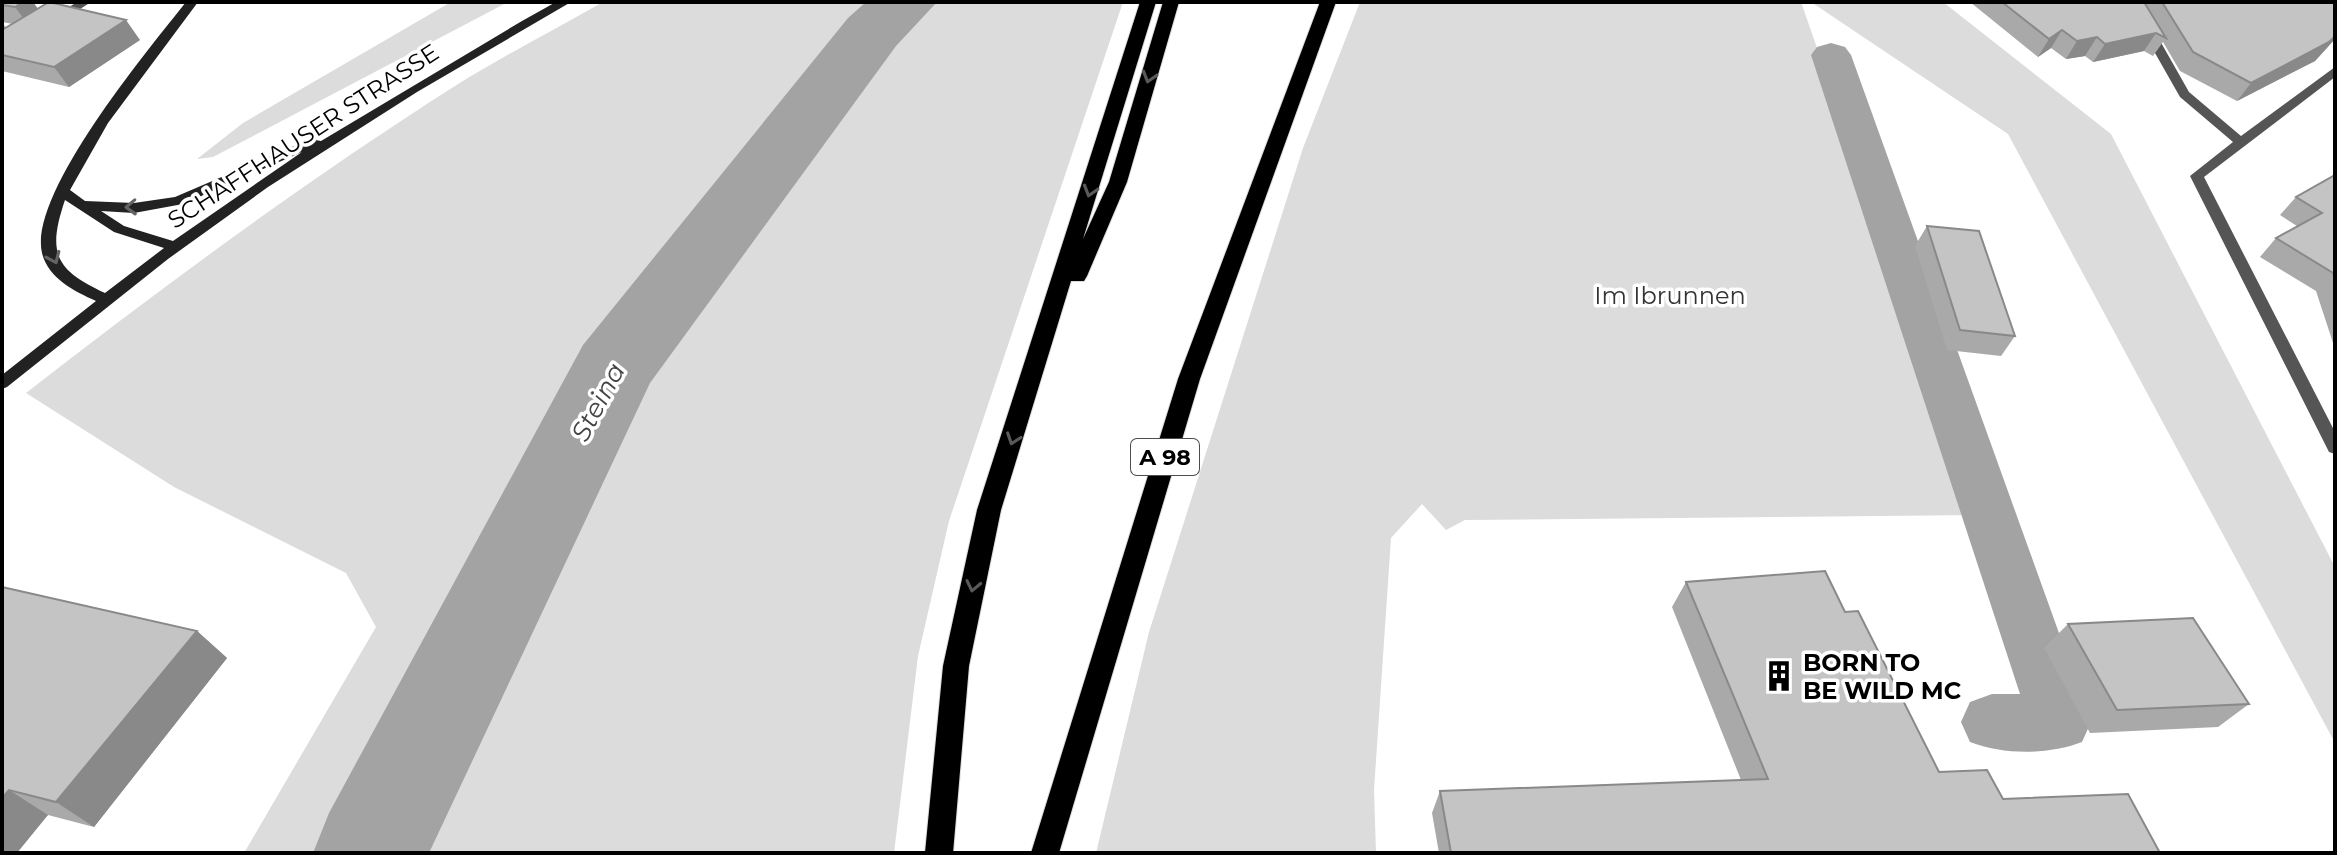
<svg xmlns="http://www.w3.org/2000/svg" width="2337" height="855" font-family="Montserrat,sans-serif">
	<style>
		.green { fill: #dcdcdc }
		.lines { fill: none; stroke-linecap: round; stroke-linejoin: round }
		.canal { fill: #a3a3a3; fill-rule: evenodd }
		.river { fill: #a3a3a3; fill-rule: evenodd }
		.trunk-casing { stroke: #dbdbdb; stroke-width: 2 }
		.minor { fill: #555; fill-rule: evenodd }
		.secondary { fill: #222; fill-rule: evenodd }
		.trunk { fill: #000; fill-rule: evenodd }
		.wall { fill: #a9a9a9 }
		.shaded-wall { fill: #898989 }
		.building { fill: #c4c4c4; stroke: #898989; stroke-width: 2 }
		.oneway { stroke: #595959 }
		.oneway2 { stroke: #646464 }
		.labels { text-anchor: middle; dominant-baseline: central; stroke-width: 7; stroke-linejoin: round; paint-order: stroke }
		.shield { fill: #fff; stroke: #4c4c4c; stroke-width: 2 }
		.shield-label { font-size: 22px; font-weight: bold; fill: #000 }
		.street-label { font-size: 24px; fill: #000; stroke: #fff }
		.park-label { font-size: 24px; fill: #333; stroke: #fff }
		.poi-label { font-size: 24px; font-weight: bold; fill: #000; stroke: #fff; text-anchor: start }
		.water-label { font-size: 26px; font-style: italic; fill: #444; stroke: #fff }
	</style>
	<rect width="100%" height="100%" fill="#fff"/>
	<!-- green -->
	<path class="green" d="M 451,2 L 508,2 L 213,157 L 197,159 L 243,123 Z
		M 603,2 L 1123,2 L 949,521 L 918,656 L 894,853 L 244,853 L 376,627 L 346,573 L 174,487 L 26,393 C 165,285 307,180 455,86 C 503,56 554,30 603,2 Z
		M 1360,2 L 1801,2 L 1980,515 L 1465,520 L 1446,530 L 1422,504 L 1391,538 L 1374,790 L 1376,853 L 1096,853 L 1149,632 L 1303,148 Z
		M 1811,2 L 1943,2 L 2111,134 L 2335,567 L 2335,743 L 2008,134 Z"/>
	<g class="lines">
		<!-- canal -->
		<path class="canal" d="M 1831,43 L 1845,47 L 1851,55 L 2091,722 L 2082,742 C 2048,755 2004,755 1970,742 L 1961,722 L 1970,702 L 1992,694 L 2020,694 L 1811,55 L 1817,47 Z"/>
		<!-- river -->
		<path class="river" d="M 866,2 L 937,2 L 896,46 L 650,383 L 429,853 L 313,853 L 329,813 L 583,345 L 848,18 Z"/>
		<defs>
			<path id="trunk" d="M 1140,2 L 1156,2 L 1083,239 L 1109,182 L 1163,2 L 1179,2 L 1127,182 L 1087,276 L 1084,281 L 1071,281 L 1001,510 L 969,666 L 953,853 L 925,853 L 943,666 L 977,510 Z
				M 1320,2 L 1336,2 L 1200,379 L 1059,853 L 1031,853 L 1178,379 Z"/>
		</defs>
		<!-- trunk casing -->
		<use href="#trunk" class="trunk-casing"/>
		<!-- minor -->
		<path class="minor" d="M 77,2 L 91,2 L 63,20 L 55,20 L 55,16 Z
			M 2126,2 L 2138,2 L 2189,92 L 2241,136 L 2335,67 L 2335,77 L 2204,177 L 2335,432 L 2335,454 L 2329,452 L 2327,448 L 2190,176 L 2233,142 L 2180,97 Z"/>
		<!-- secondary -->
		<path class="secondary" d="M 186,2 L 198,2 L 108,123 L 70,190 L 85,201 L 134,203 L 175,197 L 310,139 L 321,141 L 522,21 L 556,2 L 571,2 L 417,92 L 268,187 L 168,259 L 7,387 L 2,389 L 2,375 L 96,301 C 74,291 48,278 42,253 C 28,194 148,50 186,2 ZM 302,152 L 173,241 L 124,226 L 101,211 L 134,213 L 183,204 ZM 65,200 L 114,232 L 164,248 L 105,293 C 55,270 47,253 65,200 Z"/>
		<!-- trunk -->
		<use href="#trunk" class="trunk"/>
	</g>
	<!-- wall -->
	<path class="wall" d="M 2,2 L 38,9 L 140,40 L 69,87 L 2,71 L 2,22 L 6,28 L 13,24 L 2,22 Z
		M 1970,2 L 2335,2 L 2335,39 L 2315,61 L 2237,101 L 2180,71 L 2163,42 L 2153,56 L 2144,51 L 2093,62 L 2085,56 L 2066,59 L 2051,48 L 2038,57 Z
		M 2335,175 L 2335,349 L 2316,291 L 2260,257 L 2276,238 L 2297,226 L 2280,215 L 2296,197 Z
		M 1927,226 L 2015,336 L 2001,356 L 1947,350 L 1915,246 Z
		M 1686,582 L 1845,612 L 1939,772 L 2003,799 L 2160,853 L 1439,853 L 1432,813 L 1440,791 L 1741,780 L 1672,607 Z
		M 2,587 L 197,631 L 227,658 L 94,827 L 48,815 L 2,853 Z
		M 2068,624 L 2249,704 L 2218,727 L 2090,733 L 2044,648 Z"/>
	<!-- shaded-wall -->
	<path class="shaded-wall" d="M 23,2 L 33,2 L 45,18 L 30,27 L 15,7 Z
		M 126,20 L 140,40 L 69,87 L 54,67 Z
		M 2062,30 L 2051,48 L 2038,57 L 2049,39 Z
		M 2156,33 L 2144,51 L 2093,62 L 2105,44 Z
		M 2335,36 L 2335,39 L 2315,61 L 2237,101 L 2251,83 Z
		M 2097,37 L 2085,56 L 2066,59 L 2077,41 Z
		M 197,631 L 227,658 L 94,827 L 56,802 Z
		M 9,790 L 48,815 L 17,853 L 2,853 L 2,798 Z"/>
	<!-- building -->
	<path class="building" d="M 2,2 L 23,2 L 15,7 L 2,5 Z
		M 49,2 L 126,20 L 54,67 L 2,55 L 2,30 Z
		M 2002,2 L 2144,2 L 2166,38 L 2156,33 L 2105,44 L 2097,37 L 2077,41 L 2062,30 L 2049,39 Z
		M 2162,2 L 2335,2 L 2335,36 L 2329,42 L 2251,83 L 2193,52 Z
		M 2335,175 L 2335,278 L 2333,273 L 2276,238 L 2322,213 L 2296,197 Z
		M 1927,226 L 1979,231 L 2015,336 L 1960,330 Z
		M 1825,571 L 1845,612 L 1858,611 L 1939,772 L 1987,770 L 2003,799 L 2128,794 L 2160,853 L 1451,853 L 1440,791 L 1768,779 L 1686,582 Z
		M 2,587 L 197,631 L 56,802 L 9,790 L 2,798 Z
		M 2193,618 L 2249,704 L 2117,710 L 2068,624 Z"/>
	<!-- one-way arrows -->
	<defs><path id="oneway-chevron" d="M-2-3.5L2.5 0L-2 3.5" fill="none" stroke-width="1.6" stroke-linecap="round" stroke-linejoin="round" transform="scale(2)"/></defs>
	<g class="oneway">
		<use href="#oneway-chevron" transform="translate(1149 77) rotate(107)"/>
		<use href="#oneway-chevron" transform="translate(1090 191) rotate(107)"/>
		<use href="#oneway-chevron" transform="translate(1013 439) rotate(109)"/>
		<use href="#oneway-chevron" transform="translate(973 586) rotate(102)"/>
	</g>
	<g class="oneway2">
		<use href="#oneway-chevron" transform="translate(131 207) rotate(178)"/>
		<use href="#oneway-chevron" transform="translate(54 258) rotate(66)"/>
	</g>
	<!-- icons -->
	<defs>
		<symbol id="building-bare" viewBox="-9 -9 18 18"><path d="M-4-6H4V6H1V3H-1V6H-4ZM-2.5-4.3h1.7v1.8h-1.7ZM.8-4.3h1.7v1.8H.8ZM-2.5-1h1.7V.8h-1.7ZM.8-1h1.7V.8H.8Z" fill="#000" stroke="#fff" stroke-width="2.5" paint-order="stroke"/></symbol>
	</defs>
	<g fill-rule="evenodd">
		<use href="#building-bare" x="1757" y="654" width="44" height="44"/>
	</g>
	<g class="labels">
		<!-- shield labels -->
		<rect class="shield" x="1131" y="439" width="68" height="36" rx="6"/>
		<g class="shield-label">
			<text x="1165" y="457">A 98</text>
		</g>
		<!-- street labels -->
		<g class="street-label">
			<text transform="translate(303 136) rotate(-33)">SCHAFFHAUSER STRASSE</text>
		</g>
		<!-- park labels -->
		<g class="park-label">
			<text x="1670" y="295">Im Ibrunnen</text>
		</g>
		<!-- poi labels -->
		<g class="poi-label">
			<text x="1803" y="662">BORN TO<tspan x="1803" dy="28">BE WILD MC</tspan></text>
		</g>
		<!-- water labels -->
		<g class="water-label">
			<text transform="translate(598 402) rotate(-62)">Steina</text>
		</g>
	</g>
	<!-- border -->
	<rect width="2337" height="855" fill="none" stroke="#000000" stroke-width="8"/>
</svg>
